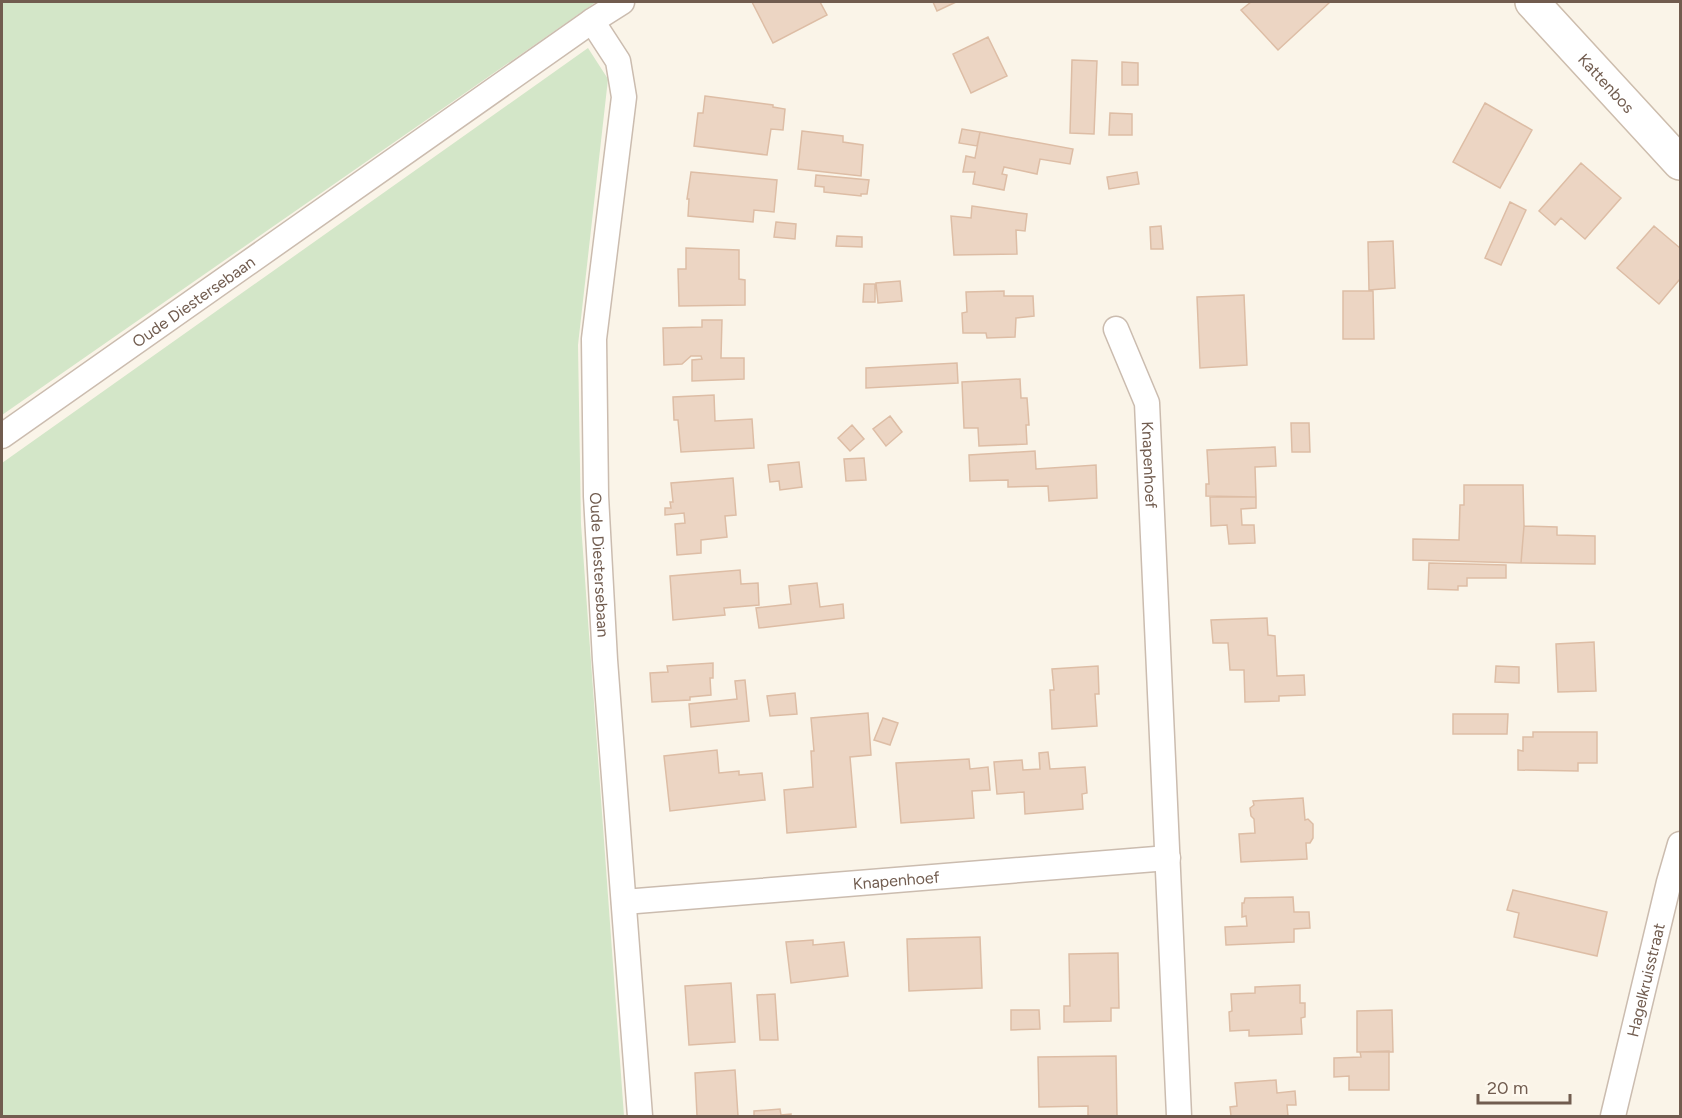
<svg xmlns="http://www.w3.org/2000/svg" width="1682" height="1118" font-family="Figtree,sans-serif">
	<style>
		.green { fill: #d3e6c8 }
		.building { fill: #ecd5c3; stroke: #ddbda5; stroke-width: 1.5 }
		.lines { fill: none; stroke-linecap: round; stroke-linejoin: round }
		.street-casing { stroke: #cbbcaf; stroke-width: 27 }
		.secondary-casing { stroke: #cdbdad; stroke-width: 36 }
		.street { stroke: #fff; stroke-width: 24 }
		.secondary { stroke: #fff; stroke-width: 33 }
		.labels { text-anchor: middle; dominant-baseline: central; stroke-width: 5; stroke-linejoin: round; paint-order: stroke }
		.street-label { font-size: 16px; fill: #715c4f; stroke: #fdf8ee }
	</style>
	<rect width="100%" height="100%" fill="#faf4e8"/>
	<!-- green -->
	<path class="green" d="M 2,2 L 596,2 L 2,415 Z
		M 588,48 L 608,79 L 578,345 L 581,524 L 624,1116 L 2,1116 L 2,463 Z"/>
	<!-- building -->
	<path class="building" d="M 752,2 L 820,2 L 827,15 L 773,43 Z
		M 933,2 L 956,2 L 937,11 Z
		M 1251,2 L 1330,2 L 1278,50 L 1241,10 Z
		M 988,37 L 1007,76 L 971,93 L 953,54 Z
		M 1072,60 L 1097,61 L 1094,134 L 1070,133 Z
		M 1122,62 L 1138,63 L 1138,85 L 1122,85 Z
		M 705,96 L 773,105 L 773,107 L 785,109 L 783,130 L 771,129 L 767,155 L 694,146 L 698,113 L 703,113 Z
		M 1485,103 L 1532,130 L 1500,188 L 1453,162 Z
		M 1110,113 L 1132,114 L 1132,135 L 1109,135 Z
		M 962,129 L 980,132 L 977,146 L 959,143 Z
		M 802,131 L 843,136 L 843,142 L 863,145 L 861,176 L 798,169 Z
		M 980,132 L 1073,149 L 1070,164 L 1040,159 L 1037,174 L 1004,167 L 1002,174 L 1007,175 L 1004,190 L 973,184 L 975,172 L 963,172 L 966,156 L 975,158 Z
		M 1581,163 L 1621,198 L 1585,239 L 1561,218 L 1555,225 L 1539,211 Z
		M 691,172 L 777,180 L 774,212 L 754,210 L 753,222 L 688,216 L 689,199 L 687,199 Z
		M 1137,172 L 1139,184 L 1109,189 L 1107,177 Z
		M 816,175 L 869,180 L 867,194 L 861,194 L 861,196 L 824,192 L 824,187 L 815,186 Z
		M 1510,202 L 1526,210 L 1501,265 L 1485,258 Z
		M 972,206 L 1027,214 L 1025,231 L 1016,230 L 1017,254 L 954,255 L 951,216 L 971,218 Z
		M 776,222 L 796,224 L 795,239 L 774,237 Z
		M 1161,226 L 1163,249 L 1151,249 L 1150,227 Z
		M 1654,226 L 1680,248 L 1680,279 L 1659,304 L 1617,268 Z
		M 837,236 L 862,237 L 862,247 L 836,246 Z
		M 1393,241 L 1395,288 L 1369,290 L 1368,242 Z
		M 686,248 L 739,250 L 739,279 L 745,280 L 745,305 L 679,306 L 678,269 L 686,269 Z
		M 900,281 L 902,301 L 878,303 L 876,283 Z
		M 864,284 L 875,284 L 875,302 L 863,302 Z
		M 1004,291 L 1004,296 L 1033,296 L 1034,316 L 1016,318 L 1015,337 L 987,338 L 986,333 L 963,333 L 962,313 L 967,312 L 966,292 Z
		M 1343,291 L 1373,291 L 1374,339 L 1343,339 Z
		M 1244,295 L 1247,365 L 1200,368 L 1197,297 Z
		M 702,320 L 722,320 L 721,358 L 744,358 L 744,379 L 692,381 L 692,360 L 702,359 L 701,356 L 691,356 L 682,364 L 664,365 L 663,328 L 702,327 Z
		M 957,363 L 958,383 L 866,388 L 866,368 Z
		M 1020,379 L 1021,398 L 1027,398 L 1029,425 L 1026,425 L 1027,444 L 979,446 L 978,428 L 964,428 L 962,382 Z
		M 714,395 L 715,421 L 752,419 L 754,448 L 681,452 L 678,420 L 674,420 L 673,397 Z
		M 890,416 L 902,432 L 886,446 L 873,429 Z
		M 1291,423 L 1309,423 L 1310,452 L 1292,452 Z
		M 852,425 L 864,439 L 850,451 L 838,438 Z
		M 1275,447 L 1276,466 L 1255,467 L 1256,497 L 1206,496 L 1206,484 L 1209,484 L 1207,450 Z
		M 1035,451 L 1036,469 L 1096,465 L 1097,498 L 1049,501 L 1048,486 L 1008,487 L 1008,480 L 970,481 L 969,455 Z
		M 864,458 L 866,480 L 846,481 L 844,459 Z
		M 799,462 L 802,487 L 780,490 L 779,481 L 770,482 L 768,465 Z
		M 733,478 L 736,515 L 725,516 L 727,537 L 701,540 L 701,553 L 677,555 L 675,524 L 685,523 L 684,513 L 665,515 L 665,508 L 671,508 L 670,502 L 673,502 L 671,483 Z
		M 1464,485 L 1523,485 L 1524,526 L 1521,563 L 1413,560 L 1413,539 L 1459,540 L 1460,505 L 1464,505 Z
		M 1210,497 L 1256,497 L 1256,508 L 1241,509 L 1242,525 L 1254,525 L 1255,543 L 1229,544 L 1227,525 L 1211,526 Z
		M 1524,526 L 1557,527 L 1557,535 L 1595,536 L 1595,564 L 1521,563 Z
		M 1429,563 L 1506,565 L 1506,578 L 1467,578 L 1467,586 L 1458,586 L 1458,590 L 1428,589 Z
		M 740,570 L 741,584 L 758,583 L 759,605 L 724,608 L 725,615 L 673,620 L 670,576 Z
		M 817,583 L 820,607 L 843,604 L 844,618 L 759,628 L 756,608 L 791,604 L 789,586 Z
		M 1267,618 L 1268,635 L 1275,636 L 1277,676 L 1304,675 L 1305,695 L 1279,696 L 1279,701 L 1245,702 L 1244,670 L 1230,670 L 1228,643 L 1213,643 L 1211,620 Z
		M 1594,642 L 1596,691 L 1558,692 L 1556,644 Z
		M 713,663 L 713,678 L 710,678 L 711,695 L 690,697 L 690,700 L 652,702 L 650,673 L 668,672 L 667,666 Z
		M 1098,666 L 1099,694 L 1095,694 L 1097,726 L 1052,729 L 1050,690 L 1054,690 L 1052,669 Z
		M 1496,666 L 1519,667 L 1519,683 L 1495,682 Z
		M 745,680 L 749,721 L 691,727 L 689,704 L 737,699 L 735,681 Z
		M 795,693 L 797,714 L 770,716 L 767,696 Z
		M 868,713 L 871,755 L 850,757 L 856,827 L 787,833 L 784,790 L 813,787 L 811,751 L 814,751 L 811,718 Z
		M 1453,714 L 1508,714 L 1507,734 L 1453,734 Z
		M 883,718 L 898,723 L 890,745 L 874,740 Z
		M 1533,732 L 1597,732 L 1597,763 L 1578,763 L 1578,771 L 1518,770 L 1518,750 L 1523,751 L 1523,737 L 1533,737 Z
		M 717,750 L 719,773 L 739,771 L 739,775 L 762,773 L 765,800 L 670,811 L 664,756 Z
		M 1048,752 L 1050,769 L 1085,767 L 1087,793 L 1082,794 L 1083,809 L 1025,814 L 1024,792 L 997,794 L 994,762 L 1022,760 L 1023,770 L 1040,769 L 1039,753 Z
		M 969,759 L 970,769 L 988,767 L 990,790 L 972,791 L 974,818 L 901,823 L 896,763 Z
		M 1303,798 L 1305,820 L 1308,819 L 1313,824 L 1313,838 L 1310,843 L 1306,843 L 1307,859 L 1241,862 L 1239,834 L 1255,833 L 1254,819 L 1251,816 L 1250,808 L 1254,805 L 1253,801 Z
		M 1513,890 L 1607,912 L 1597,956 L 1514,937 L 1519,913 L 1507,910 Z
		M 1293,897 L 1294,912 L 1309,912 L 1310,928 L 1294,929 L 1294,942 L 1226,945 L 1225,927 L 1247,926 L 1246,916 L 1242,917 L 1242,903 L 1244,903 L 1245,898 Z
		M 980,937 L 982,988 L 909,991 L 907,939 Z
		M 813,940 L 813,945 L 844,942 L 848,976 L 791,983 L 786,942 Z
		M 1118,953 L 1119,1008 L 1111,1008 L 1111,1021 L 1064,1022 L 1064,1006 L 1070,1006 L 1069,954 Z
		M 731,983 L 735,1042 L 689,1045 L 685,986 Z
		M 1300,985 L 1300,1003 L 1305,1003 L 1305,1017 L 1301,1018 L 1302,1034 L 1249,1036 L 1249,1030 L 1230,1031 L 1229,1012 L 1232,1011 L 1231,994 L 1255,993 L 1255,987 Z
		M 775,994 L 778,1040 L 760,1040 L 757,995 Z
		M 1011,1010 L 1039,1010 L 1040,1029 L 1011,1030 Z
		M 1392,1010 L 1393,1052 L 1357,1052 L 1357,1011 Z
		M 1389,1051 L 1389,1090 L 1349,1090 L 1349,1076 L 1334,1077 L 1334,1058 L 1361,1057 L 1360,1052 Z
		M 1116,1056 L 1117,1116 L 1088,1116 L 1088,1106 L 1039,1107 L 1038,1057 Z
		M 735,1070 L 738,1116 L 697,1116 L 695,1073 Z
		M 1276,1080 L 1277,1093 L 1295,1091 L 1296,1105 L 1287,1105 L 1288,1116 L 1231,1116 L 1230,1107 L 1237,1106 L 1235,1083 Z
		M 780,1109 L 781,1115 L 791,1114 L 791,1116 L 754,1116 L 754,1111 Z"/>
	<g class="lines">
		<defs>
			<g id="street">
				<path id="s1" d="M 592,21 L 618,61 L 624,97 L 594,339 L 596,496 L 605,660 L 640,1116"/>
				<path id="s2" d="M 1116,329 L 1147,403 L 1179,1116"/>
				<path id="s3" d="M 2,436 L 592,21 L 622,2"/>
				<path id="s4" d="M 624,902 L 1168,858"/>
				<path id="s5" d="M 1613,1116 L 1669,882 L 1680,844"/>
			</g>
			<g id="secondary">
				<path id="s6" d="M 1532,2 L 1680,163"/>
			</g>
		</defs>
		<!-- street casing -->
		<use href="#street" class="street-casing"/>
		<!-- secondary casing -->
		<use href="#secondary" class="secondary-casing"/>
		<!-- street -->
		<use href="#street" class="street"/>
		<!-- secondary -->
		<use href="#secondary" class="secondary"/>
	</g>
	<g class="labels">
		<!-- street labels -->
		<g class="street-label">
			<text stroke="none"><textPath href="#s6" startOffset="110">Kattenbos</textPath></text>
			<text stroke="none"><textPath href="#s3" startOffset="234">Oude Diestersebaan</textPath></text>
			<text stroke="none"><textPath href="#s2" startOffset="142">Knapenhoef</textPath></text>
			<text stroke="none"><textPath href="#s1" startOffset="554">Oude Diestersebaan</textPath></text>
			<text stroke="none"><textPath href="#s4" startOffset="273">Knapenhoef</textPath></text>
			<text stroke="none"><textPath href="#s5" startOffset="140">Hagelkruisstraat</textPath></text>
		</g>
	</g>
	<!-- border -->
	<rect width="1682" height="1118" fill="none" stroke="#715c4f" stroke-width="6"/>
	<!-- scale -->
	<path d="M1478 1094v9h92v-9" fill="none" stroke="#715c4f" stroke-width="3"/>
	<text x="1487" y="1094" font-size="18" fill="#715c4f" stroke="#fdf8ee" stroke-width="4.5" paint-order="stroke">20 m</text>
</svg>
